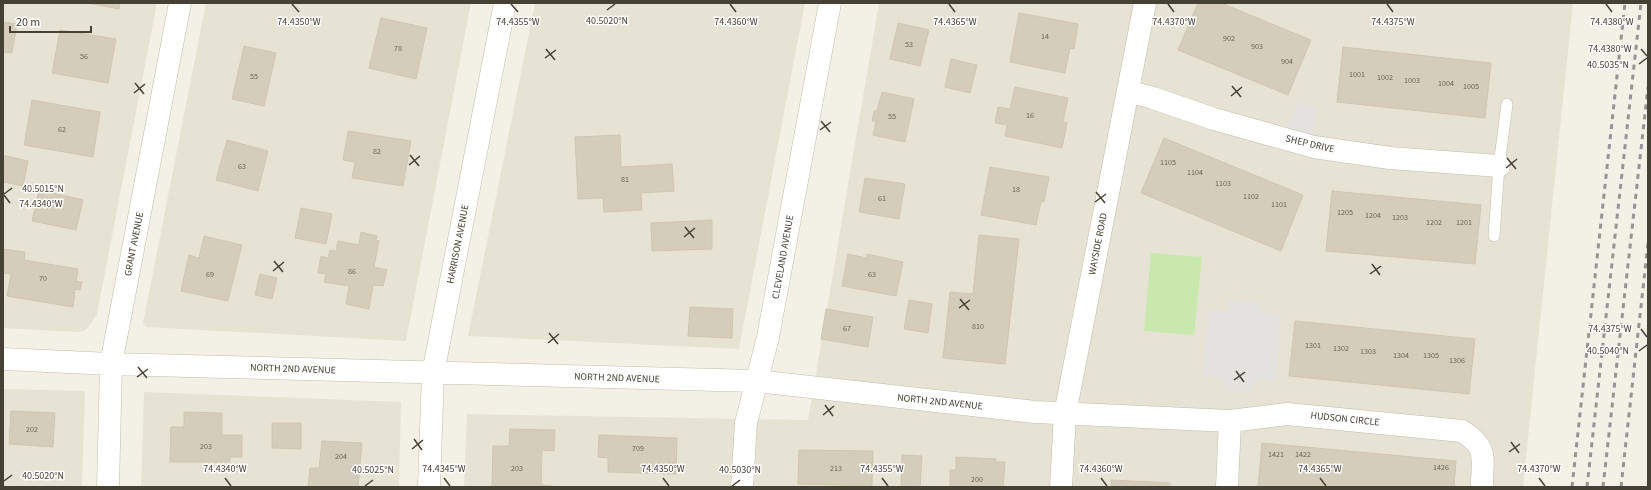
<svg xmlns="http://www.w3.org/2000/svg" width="1651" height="490" font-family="'Source Sans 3',sans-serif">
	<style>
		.residential { fill: #e7e3d4 }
		.green { fill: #c8e8ae }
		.parking { fill: #e4e2de }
		.building { fill: #d5cdbb; stroke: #cfc6ae }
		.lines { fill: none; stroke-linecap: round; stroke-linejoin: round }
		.service-casing { stroke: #c1bcab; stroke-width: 12 }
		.minor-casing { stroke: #c1bcab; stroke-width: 23 }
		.service { stroke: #fff; stroke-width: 11 }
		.minor { stroke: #fff; stroke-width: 22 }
		.rail { stroke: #959595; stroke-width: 3; stroke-dasharray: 5 5; stroke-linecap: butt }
		.ticks { fill: none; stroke: #464135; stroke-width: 1.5 }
		.labels { text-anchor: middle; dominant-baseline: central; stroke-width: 3; stroke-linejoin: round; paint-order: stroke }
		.number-label { font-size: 8px; fill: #6a6456 }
		.street-label { font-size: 10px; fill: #464135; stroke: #fff }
		.ticks-label { font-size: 10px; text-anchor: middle; fill: #464135; stroke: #fff; stroke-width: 3; stroke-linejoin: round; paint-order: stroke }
	</style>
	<rect width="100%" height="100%" fill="#f3f0e6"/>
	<!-- residential -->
	<path class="residential" d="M 3,3 L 157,3 L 97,314 L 91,324 L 85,330 L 77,332 L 3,328 Z
		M 206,3 L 471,3 L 406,341 L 146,327 L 143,323 Z
		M 535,3 L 805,3 L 739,349 L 468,336 Z
		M 879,3 L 1573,3 L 1523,487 L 464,487 L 467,414 L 808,420 Z
		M 3,389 L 85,391 L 82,487 L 3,487 Z
		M 144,392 L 401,402 L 399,487 L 141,487 Z"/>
	<!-- green -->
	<path class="green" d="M 1151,253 L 1202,257 L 1194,335 L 1144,331 Z"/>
	<!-- parking -->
	<path class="parking" d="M 1296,102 L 1317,109 L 1309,146 L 1282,138 Z
		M 1230,299 L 1260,302 L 1261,309 L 1264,313 L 1281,315 L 1276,381 L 1257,380 L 1252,385 L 1253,392 L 1222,391 L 1223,383 L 1221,377 L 1202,375 L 1208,311 L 1226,312 L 1228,309 Z"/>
	<!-- building -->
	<path class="building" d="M 88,3 L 120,3 L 119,9 Z
		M 1198,3 L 1221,3 L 1311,40 L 1288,95 L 1178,50 Z
		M 1019,13 L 1078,24 L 1074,49 L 1070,48 L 1065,73 L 1010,62 Z
		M 381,18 L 427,28 L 416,79 L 369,68 Z
		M 3,22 L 17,24 L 12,53 L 3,52 Z
		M 898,23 L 929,30 L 920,66 L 890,59 Z
		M 60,30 L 116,39 L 108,83 L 52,73 Z
		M 244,46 L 276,53 L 264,106 L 232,99 Z
		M 1343,47 L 1491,63 L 1485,118 L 1337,102 Z
		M 951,59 L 977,65 L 970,93 L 945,87 Z
		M 1015,87 L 1068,98 L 1063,122 L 1067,123 L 1062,148 L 1005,136 L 1007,125 L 995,123 L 998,107 L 1010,109 Z
		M 882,92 L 914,99 L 905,142 L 873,135 L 876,122 L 872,121 L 874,111 L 877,111 Z
		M 32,100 L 100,112 L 93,157 L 24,145 Z
		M 348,131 L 411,141 L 403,186 L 352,178 L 355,162 L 343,160 Z
		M 620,135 L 621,167 L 672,164 L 674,191 L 641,193 L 642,210 L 604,212 L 603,198 L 578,199 L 575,137 Z
		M 1164,138 L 1303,195 L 1281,251 L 1141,193 Z
		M 227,140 L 268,151 L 258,191 L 216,180 Z
		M 3,155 L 28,161 L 23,186 L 3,182 Z
		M 990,167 L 1049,177 L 1044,202 L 1041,201 L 1036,225 L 981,215 Z
		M 865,178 L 905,184 L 899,219 L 859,212 Z
		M 39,190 L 83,200 L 76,230 L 32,221 Z
		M 1332,191 L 1481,205 L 1475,264 L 1326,251 Z
		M 301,208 L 332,214 L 326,244 L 295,238 Z
		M 712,220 L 712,249 L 652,251 L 651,223 Z
		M 361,232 L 377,236 L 376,240 L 379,241 L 374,267 L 387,270 L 383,286 L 373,285 L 369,309 L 346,304 L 349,286 L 324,282 L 326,274 L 318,273 L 321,256 L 328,258 L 330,250 L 336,251 L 338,241 L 359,245 Z
		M 979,235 L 1019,239 L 1005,364 L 943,358 L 950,292 L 973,294 Z
		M 204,236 L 242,245 L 228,301 L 181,291 L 189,255 L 199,258 Z
		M 3,249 L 25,252 L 24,260 L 78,269 L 76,281 L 82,282 L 80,290 L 75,289 L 73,307 L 7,296 L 11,274 L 3,273 Z
		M 848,254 L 866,258 L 867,254 L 903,262 L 896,296 L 842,286 Z
		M 260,274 L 277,278 L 272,299 L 255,295 Z
		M 909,300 L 932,304 L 928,333 L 904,329 Z
		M 690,307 L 733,309 L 732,338 L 688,336 Z
		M 826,309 L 873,317 L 868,347 L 821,339 Z
		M 1295,321 L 1475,339 L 1469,394 L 1289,376 Z
		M 11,411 L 55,413 L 53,447 L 9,444 Z
		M 184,412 L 222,413 L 222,435 L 242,435 L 242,457 L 230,457 L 230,462 L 170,462 L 171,427 L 184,427 Z
		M 272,423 L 301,423 L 301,449 L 272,448 Z
		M 510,429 L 555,430 L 554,451 L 542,450 L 541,485 L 553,486 L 553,487 L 492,487 L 493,446 L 509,446 Z
		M 599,435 L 677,438 L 676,474 L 608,472 L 608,458 L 598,457 Z
		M 322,441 L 362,443 L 358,487 L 308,487 L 310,468 L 319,468 Z
		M 1262,443 L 1456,461 L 1454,487 L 1258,487 Z
		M 799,450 L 873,451 L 872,486 L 798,484 Z
		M 902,455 L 922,456 L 920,487 L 901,487 Z
		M 956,457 L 996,459 L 995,462 L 1005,462 L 1003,487 L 950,487 L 950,470 L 956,470 Z
		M 1111,480 L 1170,483 L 1170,487 L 1111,487 Z"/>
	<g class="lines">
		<defs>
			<path id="service" d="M 1494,236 L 1499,166 L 1507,104"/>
			<path id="minor" d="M 1128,91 L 1153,98 L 1214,119 L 1314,147 L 1390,158 L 1499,166
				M 3,359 L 111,364 L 756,381 L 1035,412 L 1230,421 L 1287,414 L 1462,431 C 1489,448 1482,458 1482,487
				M 108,487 L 111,364 L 180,3
				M 429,487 L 433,373 L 505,3
				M 742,487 L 746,423 L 768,337 L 830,3
				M 1061,487 L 1065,414 L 1145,3
				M 1227,487 L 1230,421"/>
		</defs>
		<!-- service casing -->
		<use href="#service" class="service-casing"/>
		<!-- minor casing -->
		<use href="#minor" class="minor-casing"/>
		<!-- service -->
		<use href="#service" class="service"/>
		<!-- minor -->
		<use href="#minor" class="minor"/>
		<!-- rail -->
		<path class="rail" d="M 1572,487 L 1625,3
			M 1587,487 L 1641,3
			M 1603,487 L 1648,87
			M 1621,487 L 1648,243"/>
	</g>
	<!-- ticks -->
	<path class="ticks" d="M 292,4 L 299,12M 511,4 L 518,12M 730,4 L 736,12M 949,4 L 955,12M 1168,4 L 1174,12M 1387,4 L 1393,12M 1606,4 L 1612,12M 607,10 L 615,4M 546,49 L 555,60M 1641,49 L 1647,56M 545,58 L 556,50M 1639,64 L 1647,58M 135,83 L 144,94M 1232,86 L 1241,97M 134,93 L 145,84M 1231,96 L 1242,87M 821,121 L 830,132M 820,130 L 831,122M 410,155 L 419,166M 1507,158 L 1516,169M 409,165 L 420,156M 1506,168 L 1517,159M 1096,192 L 1105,203M 4,194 L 12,188M 4,195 L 10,203M 1095,202 L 1106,194M 685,227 L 694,238M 684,237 L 695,228M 274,261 L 283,272M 1372,264 L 1380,275M 273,271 L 284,262M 1370,274 L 1381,266M 960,299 L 969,310M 959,308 L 970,300M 1641,329 L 1647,337M 549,333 L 558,344M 548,343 L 559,334M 1639,351 L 1647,345M 138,367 L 147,378M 1236,371 L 1244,382M 137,377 L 148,369M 1234,380 L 1245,372M 825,405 L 833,416M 823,415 L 834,406M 414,439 L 422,450M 1511,442 L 1519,453M 412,449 L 423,440M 1509,452 L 1520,444M 225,478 L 231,486M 444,478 L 450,486M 663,478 L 669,486M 882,478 L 888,486M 1101,478 L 1107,486M 1320,478 L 1326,486M 1539,478 L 1545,486M 4,481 L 12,475M 365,486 L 373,480M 732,486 L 740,480"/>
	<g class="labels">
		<!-- number labels -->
		<g class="number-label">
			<text x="1045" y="36">14</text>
			<text x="1229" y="38">902</text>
			<text x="909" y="44">53</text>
			<text x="1257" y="46">903</text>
			<text x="398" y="48">78</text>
			<text x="84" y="56">56</text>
			<text x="1287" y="61">904</text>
			<text x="1357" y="74">1001</text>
			<text x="254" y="76">55</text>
			<text x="1385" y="77">1002</text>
			<text x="1412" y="80">1003</text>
			<text x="1446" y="83">1004</text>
			<text x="1471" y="86">1005</text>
			<text x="1030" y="115">16</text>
			<text x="892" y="116">55</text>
			<text x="62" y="129">62</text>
			<text x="377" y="151">82</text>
			<text x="1168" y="162">1105</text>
			<text x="242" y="166">63</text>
			<text x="1195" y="172">1104</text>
			<text x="625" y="179">81</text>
			<text x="1223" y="183">1103</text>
			<text x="1016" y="189">18</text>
			<text x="1251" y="196">1102</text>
			<text x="882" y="198">61</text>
			<text x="1279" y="204">1101</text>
			<text x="1345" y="212">1205</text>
			<text x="1373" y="215">1204</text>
			<text x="1400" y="217">1203</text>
			<text x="1434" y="222">1202</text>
			<text x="1464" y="222">1201</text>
			<text x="352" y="271">86</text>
			<text x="210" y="274">69</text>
			<text x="872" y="274">63</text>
			<text x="43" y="278">70</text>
			<text x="978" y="326">810</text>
			<text x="847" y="328">67</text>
			<text x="1313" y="345">1301</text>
			<text x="1341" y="348">1302</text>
			<text x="1368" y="351">1303</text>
			<text x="1401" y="355">1304</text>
			<text x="1431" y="355">1305</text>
			<text x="1457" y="360">1306</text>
			<text x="32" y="429">202</text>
			<text x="206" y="446">203</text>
			<text x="638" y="448">709</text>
			<text x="1276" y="454">1421</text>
			<text x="1303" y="454">1422</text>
			<text x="341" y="456">204</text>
			<text x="1441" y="467">1426</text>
			<text x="517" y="468">203</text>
			<text x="836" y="468">213</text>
			<text x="977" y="479">200</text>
		</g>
		<!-- street labels -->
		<g class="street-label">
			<text transform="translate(1310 144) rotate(13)">SHEP DRIVE</text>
			<text transform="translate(134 244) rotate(-79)">GRANT AVENUE</text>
			<text transform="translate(458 244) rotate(-79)">HARRISON AVENUE</text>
			<text transform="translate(1098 244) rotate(-79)">WAYSIDE ROAD</text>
			<text transform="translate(783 257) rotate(-80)">CLEVELAND AVENUE</text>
			<text transform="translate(293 369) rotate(2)">NORTH 2ND AVENUE</text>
			<text transform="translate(617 378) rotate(2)">NORTH 2ND AVENUE</text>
			<text transform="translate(940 402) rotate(6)">NORTH 2ND AVENUE</text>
			<text transform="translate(1345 419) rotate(6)">HUDSON CIRCLE</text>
		</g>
	</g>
	<g class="ticks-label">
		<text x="607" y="24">40.5020°N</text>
		<text x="1612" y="25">74.4380°W</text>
		<text x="299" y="25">74.4350°W</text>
		<text x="518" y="25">74.4355°W</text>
		<text x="736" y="25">74.4360°W</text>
		<text x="955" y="25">74.4365°W</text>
		<text x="1174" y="25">74.4370°W</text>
		<text x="1393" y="25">74.4375°W</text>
		<text x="1610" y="52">74.4380°W</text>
		<text x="1608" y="68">40.5035°N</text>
		<text x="43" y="192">40.5015°N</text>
		<text x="41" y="207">74.4340°W</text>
		<text x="1610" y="332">74.4375°W</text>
		<text x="1608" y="354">40.5040°N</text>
		<text x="225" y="472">74.4340°W</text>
		<text x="444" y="472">74.4345°W</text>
		<text x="663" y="472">74.4350°W</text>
		<text x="882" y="472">74.4355°W</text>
		<text x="1101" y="472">74.4360°W</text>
		<text x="1320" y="472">74.4365°W</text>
		<text x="1539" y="472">74.4370°W</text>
		<text x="373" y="473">40.5025°N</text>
		<text x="740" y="473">40.5030°N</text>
		<text x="43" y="479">40.5020°N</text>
	</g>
	<!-- border -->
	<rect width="1651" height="490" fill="none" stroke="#464135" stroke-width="8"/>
	<!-- scale -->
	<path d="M10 26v6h81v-6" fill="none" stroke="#464135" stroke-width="2"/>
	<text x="16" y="26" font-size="12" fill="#464135" stroke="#ffffff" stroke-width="3" paint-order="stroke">20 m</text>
</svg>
